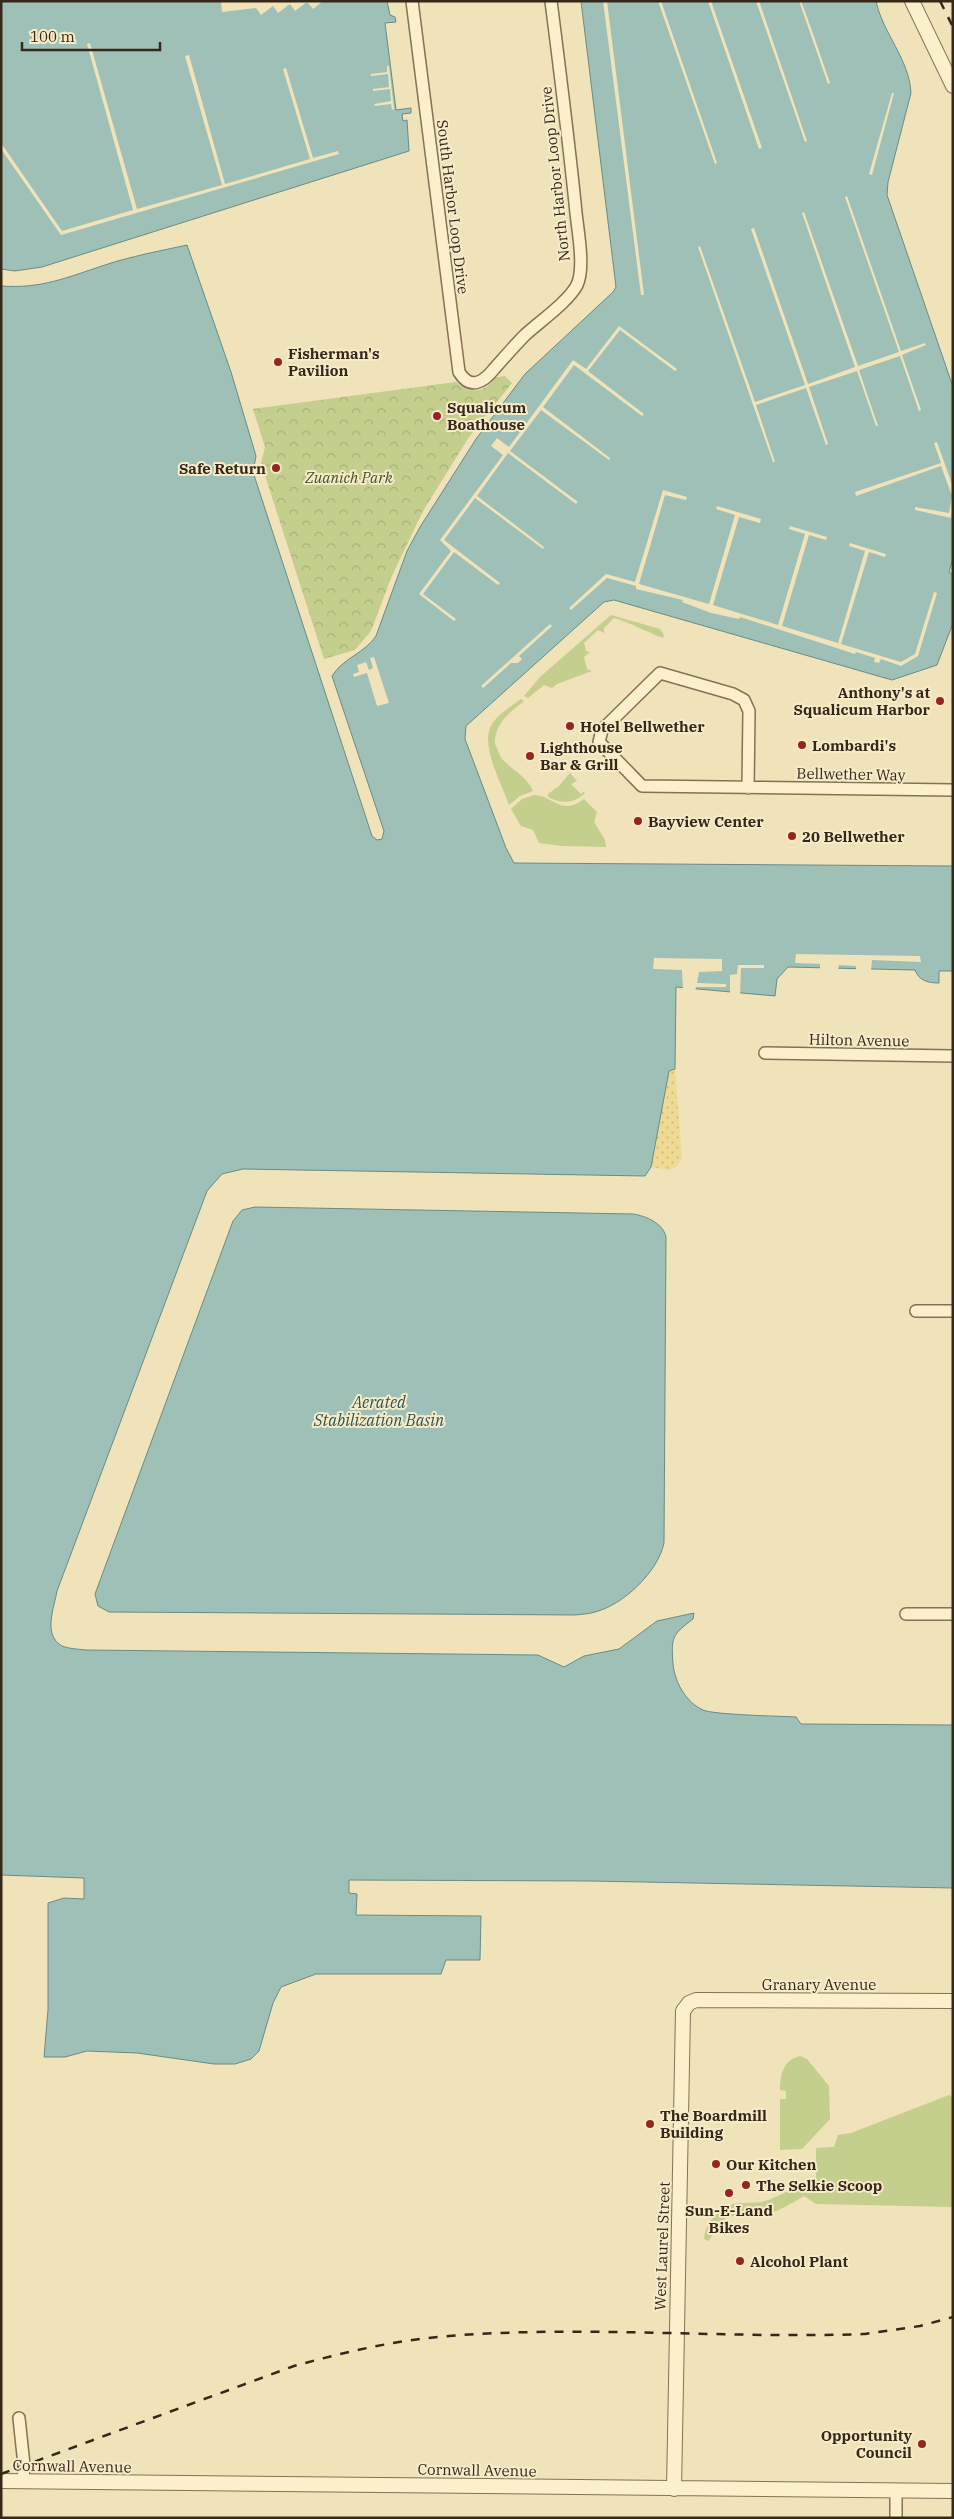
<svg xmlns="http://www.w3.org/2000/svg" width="954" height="2519" font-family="'IBM Plex Serif',serif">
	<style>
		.grass { fill: #c4ce8d }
		.sand { fill: url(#sand-dots) }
		.park { fill: url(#park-crowns) }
		.water { fill: #9ec0b7; stroke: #668d85 }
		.pier { fill: #f0e2b9 }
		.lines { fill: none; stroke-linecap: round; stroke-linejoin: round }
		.minor-casing { stroke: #877153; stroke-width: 14 }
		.tertiary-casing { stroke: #877153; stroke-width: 16 }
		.minor { stroke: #fbefcc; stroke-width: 11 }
		.tertiary { stroke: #fbefcc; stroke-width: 14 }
		.rail { stroke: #352819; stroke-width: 2.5; stroke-dasharray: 9 9; stroke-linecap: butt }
		.poi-dot { fill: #992320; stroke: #f7ebc9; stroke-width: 2 }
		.labels { text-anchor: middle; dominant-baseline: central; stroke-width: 4; stroke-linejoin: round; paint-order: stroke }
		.street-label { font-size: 15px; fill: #352819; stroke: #f7ebc9 }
		.poi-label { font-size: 15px; font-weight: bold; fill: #352819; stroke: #f7ebc9; text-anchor: start }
		.park-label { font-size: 15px; font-style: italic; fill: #43521e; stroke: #f7ebc9 }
		.water-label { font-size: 16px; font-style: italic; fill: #275654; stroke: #f7ebc9 }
	</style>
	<defs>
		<pattern id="sand-dots" width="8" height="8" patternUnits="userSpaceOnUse" patternTransform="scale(1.25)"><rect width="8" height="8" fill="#efda93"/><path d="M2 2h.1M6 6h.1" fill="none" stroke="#cebb7e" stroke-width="1.8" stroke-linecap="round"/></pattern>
		<pattern id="park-crowns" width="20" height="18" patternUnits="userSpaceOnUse" patternTransform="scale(1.25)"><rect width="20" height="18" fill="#c4ce8d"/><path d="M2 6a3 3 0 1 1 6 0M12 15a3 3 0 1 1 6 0" fill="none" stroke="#a9b179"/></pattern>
	</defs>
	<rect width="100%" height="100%" fill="#f0e2b9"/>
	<!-- grass -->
	<path class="grass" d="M 611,615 L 660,629 L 664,635 L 663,638 C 645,631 633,624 614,618 L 604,628 L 604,633 L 598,630 L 584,643 L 586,651 L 590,652 L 584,657 L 587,669 L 592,671 L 557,684 L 552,688 L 544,685 L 528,698 L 524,696 L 540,677 Z
		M 521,699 L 524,701 C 509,713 494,724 495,744 C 498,750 500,758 505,762 C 515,772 527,777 533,791 L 520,796 L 509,805 C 502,784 479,744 492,724 C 498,714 512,706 521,699 Z
		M 570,773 L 577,781 L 571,784 L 581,794 L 583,792 L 585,793 C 574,804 560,804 548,797 L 548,794 L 559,786 Z
		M 534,795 C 553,795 560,817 584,799 L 597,812 L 594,822 L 605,840 L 606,847 L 562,846 L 539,843 L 533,830 L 521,826 L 511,809 L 522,799 Z
		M 800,2056 L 807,2059 L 829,2086 L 830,2119 L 802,2149 L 780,2150 L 780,2099 L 786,2099 L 786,2091 L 780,2090 C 780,2075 783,2060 800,2056 Z
		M 949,2095 L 953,2097 L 953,2207 L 816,2204 L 804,2196 C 792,2203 778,2212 764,2215 C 732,2222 730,2202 709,2241 L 704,2239 C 705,2225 715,2212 728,2206 C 737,2201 751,2204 762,2202 C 781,2197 796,2183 816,2184 L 816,2148 L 834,2147 L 838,2135 L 851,2133 Z"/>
	<!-- sand -->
	<path class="sand" d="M 675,1069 L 682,1159 L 675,1168 L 668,1170 L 651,1167 L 669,1071 Z"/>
	<!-- park -->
	<path class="park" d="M 505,376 L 512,383 L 469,437 L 423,511 L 391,578 L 371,631 L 355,650 L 324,659 L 261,463 L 265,447 L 253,409 L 456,382 C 468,393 485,395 493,378 Z"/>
	<!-- water -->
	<path class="water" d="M 1,1 L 387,1 L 390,15 L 395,17 L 396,22 L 385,23 L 396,110 L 411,108 L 411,113 L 402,114 L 403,121 L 407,120 L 409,151 L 42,267 L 15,271 L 1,269 Z
		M 581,1 L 876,1 C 883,34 909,58 911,93 L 888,182 L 887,195 L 953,387 L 953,558 L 949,572 L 953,575 L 953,623 L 937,665 L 892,680 L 614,600 L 604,602 L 466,726 L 465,739 L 506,848 L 514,863 L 953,866 L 953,971 L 939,971 L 939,983 C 929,983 919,981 915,970 L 788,967 L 777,979 L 775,996 L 676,987 L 675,1069 L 669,1071 L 651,1167 L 645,1176 L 243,1169 L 222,1174 L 207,1191 L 57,1591 C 54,1608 44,1632 59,1644 C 65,1649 79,1649 86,1650 L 538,1655 L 564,1667 L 584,1656 L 619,1649 L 657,1621 L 694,1613 L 693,1619 C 672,1635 671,1637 673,1664 C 675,1683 686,1702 703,1710 C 715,1715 779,1716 796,1717 L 801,1724 L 953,1725 L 953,1888 L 590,1881 L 349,1880 L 349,1893 L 357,1894 L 356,1915 L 481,1916 L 480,1960 L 446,1960 L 441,1974 L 316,1974 L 281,1987 L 273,2003 L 259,2051 L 251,2059 L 235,2064 L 214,2064 L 137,2053 L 87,2051 L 65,2057 L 44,2057 L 48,2010 L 48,1903 L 64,1898 L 84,1899 L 84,1878 L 1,1875 L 1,286 C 42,289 68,277 105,265 C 132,256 160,251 187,245 L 231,372 L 256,456 L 253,472 L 372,836 L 377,840 L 382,839 L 384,831 L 332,676 C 343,658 365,653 376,636 L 407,551 L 420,527 L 476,439 L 525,374 L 613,292 L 616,287 Z
		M 255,1207 L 633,1214 C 646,1216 663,1223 666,1237 L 664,1543 C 658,1572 623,1605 595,1612 C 589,1614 582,1614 576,1615 L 109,1612 L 98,1606 L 95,1594 L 233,1221 L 242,1210 Z"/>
	<!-- pier -->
	<path class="pier" d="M 221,1 L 323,1 L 313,9 L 307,2 L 295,11 L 290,4 L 278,13 L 273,6 L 261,15 L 256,8 L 222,12 Z
		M 603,1 L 607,1 L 644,295 L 641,295 Z
		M 658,1 L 661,1 L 717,163 L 715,164 Z
		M 708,1 L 711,1 L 762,148 L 759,149 Z
		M 756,1 L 759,1 L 769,30 L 807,141 L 805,142 Z
		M 799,1 L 801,1 L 811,28 L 830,83 L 828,84 Z
		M 90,43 L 137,209 L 222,185 L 185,56 L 189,55 L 225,184 L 310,159 L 283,69 L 286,68 L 313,158 L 338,151 L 339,154 L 61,235 L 1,149 L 1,143 L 62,231 L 133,210 L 87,44 Z
		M 387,66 L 389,66 L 394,109 L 392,110 L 391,104 L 375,106 L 374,104 L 391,101 L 390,89 L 373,91 L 373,89 L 389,87 L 388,74 L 371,76 L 371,74 L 387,72 Z
		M 892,93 L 894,93 L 872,175 L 869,174 Z
		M 847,196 L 901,351 L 925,343 L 926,345 L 902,355 L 921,410 L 919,411 L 900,356 L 859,370 L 878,426 L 876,426 L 857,371 L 809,387 L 828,444 L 826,445 L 806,388 L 756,405 L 775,462 L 773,462 L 698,247 L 700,246 L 755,402 L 805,385 L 751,229 L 754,228 L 808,384 L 855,367 L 802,213 L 804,212 L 858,366 L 899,352 L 845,197 Z
		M 619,326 L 677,369 L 675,371 L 620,330 L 588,371 L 644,414 L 642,416 L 574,365 L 543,407 L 610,458 L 609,460 L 541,410 L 510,451 L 578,502 L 576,504 L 508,453 L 477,496 L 544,547 L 543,549 L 475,498 L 444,540 L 500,583 L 498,585 L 454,552 L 423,594 L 456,619 L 454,621 L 419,594 L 451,551 L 440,540 L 503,455 L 491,446 L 497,438 L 509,447 L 573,360 L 586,369 Z
		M 937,442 L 953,487 L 953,510 L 951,518 L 915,510 L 915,507 L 949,513 L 952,496 L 941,466 L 856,496 L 855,492 L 941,463 L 934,443 Z
		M 663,490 L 687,497 L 686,500 L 665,495 L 639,584 L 709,604 L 735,515 L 716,509 L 717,506 L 761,519 L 760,523 L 739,517 L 713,605 L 778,625 L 805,534 L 789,529 L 790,526 L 827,537 L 826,540 L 809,535 L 782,626 L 838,643 L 865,551 L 849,546 L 850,543 L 886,554 L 885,557 L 869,552 L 841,644 L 901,662 L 915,654 L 934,592 L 937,593 L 918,656 L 901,666 L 881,659 L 879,663 L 874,662 L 875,658 L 856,652 L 855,654 L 740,617 L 739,619 L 711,613 L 682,602 L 683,600 L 636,589 L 636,586 L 607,578 L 571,610 L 569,608 L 606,574 L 635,582 Z
		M 550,624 L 552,626 L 519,656 L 522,659 L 518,663 L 511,663 L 483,688 L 481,686 Z
		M 374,657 L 389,703 L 377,706 L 367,673 L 354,677 L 353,674 L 359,672 L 357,665 L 366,662 L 369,670 L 373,668 L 370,658 Z
		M 796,954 L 920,956 L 921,962 L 872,960 L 871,970 L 856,971 L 856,966 L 839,965 L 838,970 L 820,969 L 820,964 L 795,963 Z
		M 654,958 L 722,959 L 722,971 L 699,972 L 697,983 L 726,984 L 726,987 L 696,987 L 695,991 L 683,990 L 682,970 L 653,969 Z
		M 738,965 L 764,965 L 764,968 L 741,968 L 740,996 L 730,995 L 730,975 L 737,974 Z"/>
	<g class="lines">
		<defs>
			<path id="minor" d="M 412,1 L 459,372 C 470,390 483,383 494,369 C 504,358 514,346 525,335 C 539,322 568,302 577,285 C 585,268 578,232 576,213 C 569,142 560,72 551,1
				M 748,788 L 749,711 L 744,700 L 733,694 L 660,673 L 602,730 L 599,742 L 642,786 L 953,790
				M 765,1053 L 953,1056
				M 916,1311 L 953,1311
				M 906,1614 L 953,1614
				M 19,2418 L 24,2465 L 23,2482
				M 896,2518 L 896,2491"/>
			<path id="tertiary" d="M 912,1 L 953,86
				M 1,2481 L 953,2491
				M 674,2489 L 683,2011 L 689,2003 L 696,2000 L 953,2001"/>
		</defs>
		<!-- minor casing -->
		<use href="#minor" class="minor-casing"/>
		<!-- tertiary casing -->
		<use href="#tertiary" class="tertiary-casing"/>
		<!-- minor -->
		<use href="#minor" class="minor"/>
		<!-- tertiary -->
		<use href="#tertiary" class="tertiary"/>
		<!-- rail -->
		<path class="rail" d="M 940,1 L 953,27
			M 1,2474 L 294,2366 C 345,2352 396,2340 449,2336 C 587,2325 726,2339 865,2334 L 920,2326 L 953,2317"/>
	</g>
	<!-- markers -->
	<g class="poi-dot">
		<circle cx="278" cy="362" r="5"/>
		<circle cx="437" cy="416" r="5"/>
		<circle cx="276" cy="468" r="5"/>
		<circle cx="940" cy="701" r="5"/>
		<circle cx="570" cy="726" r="5"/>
		<circle cx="802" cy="745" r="5"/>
		<circle cx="530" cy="756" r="5"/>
		<circle cx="638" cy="821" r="5"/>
		<circle cx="792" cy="836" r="5"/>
		<circle cx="650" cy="2124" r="5"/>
		<circle cx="716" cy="2164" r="5"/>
		<circle cx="746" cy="2185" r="5"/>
		<circle cx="729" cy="2193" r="5"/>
		<circle cx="740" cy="2261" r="5"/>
		<circle cx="922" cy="2444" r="5"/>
	</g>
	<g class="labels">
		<!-- street labels -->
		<g class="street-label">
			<text transform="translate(555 174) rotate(-96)">North Harbor Loop Drive</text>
			<text transform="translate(453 207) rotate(83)">South Harbor Loop Drive</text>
			<text transform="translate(851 774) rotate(1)">Bellwether Way</text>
			<text transform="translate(859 1040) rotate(1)">Hilton Avenue</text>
			<text x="819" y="1984">Granary Avenue</text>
			<text transform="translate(662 2246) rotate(-88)">West Laurel Street</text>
			<text transform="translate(72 2466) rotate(1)">Cornwall Avenue</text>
			<text transform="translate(477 2470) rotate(1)">Cornwall Avenue</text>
		</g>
		<!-- poi labels -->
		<g class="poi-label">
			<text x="288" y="353">Fisherman's<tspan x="288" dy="17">Pavilion</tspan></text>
			<text x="447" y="407">Squalicum<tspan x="447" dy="17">Boathouse</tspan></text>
			<text x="266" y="468" text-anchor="end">Safe Return</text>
			<text x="930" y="692" text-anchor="end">Anthony's at<tspan x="930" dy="17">Squalicum Harbor</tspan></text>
			<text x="580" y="726">Hotel Bellwether</text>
			<text x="812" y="745">Lombardi's</text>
			<text x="540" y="747">Lighthouse<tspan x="540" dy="17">Bar &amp; Grill</tspan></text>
			<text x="648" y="821">Bayview Center</text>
			<text x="802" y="836">20 Bellwether</text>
			<text x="660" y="2115">The Boardmill<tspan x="660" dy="17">Building</tspan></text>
			<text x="726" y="2164">Our Kitchen</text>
			<text x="756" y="2185">The Selkie Scoop</text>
			<text x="729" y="2210" text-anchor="middle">Sun-E-Land<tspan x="729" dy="17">Bikes</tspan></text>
			<text x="750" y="2261">Alcohol Plant</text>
			<text x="912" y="2435" text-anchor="end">Opportunity<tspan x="912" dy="17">Council</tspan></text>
		</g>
		<!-- park labels -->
		<g class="park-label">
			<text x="349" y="477">Zuanich Park</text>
		</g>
		<!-- water labels -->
		<g class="water-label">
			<text x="379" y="1402">Aerated<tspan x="379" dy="18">Stabilization Basin</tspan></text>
		</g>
	</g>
	<!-- border -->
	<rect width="954" height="2519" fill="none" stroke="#352819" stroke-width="5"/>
	<!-- scale -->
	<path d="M22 42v8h138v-8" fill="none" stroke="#352819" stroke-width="2.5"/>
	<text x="30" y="42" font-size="15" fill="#352819" stroke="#f7ebc9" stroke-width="4" paint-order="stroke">100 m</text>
</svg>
